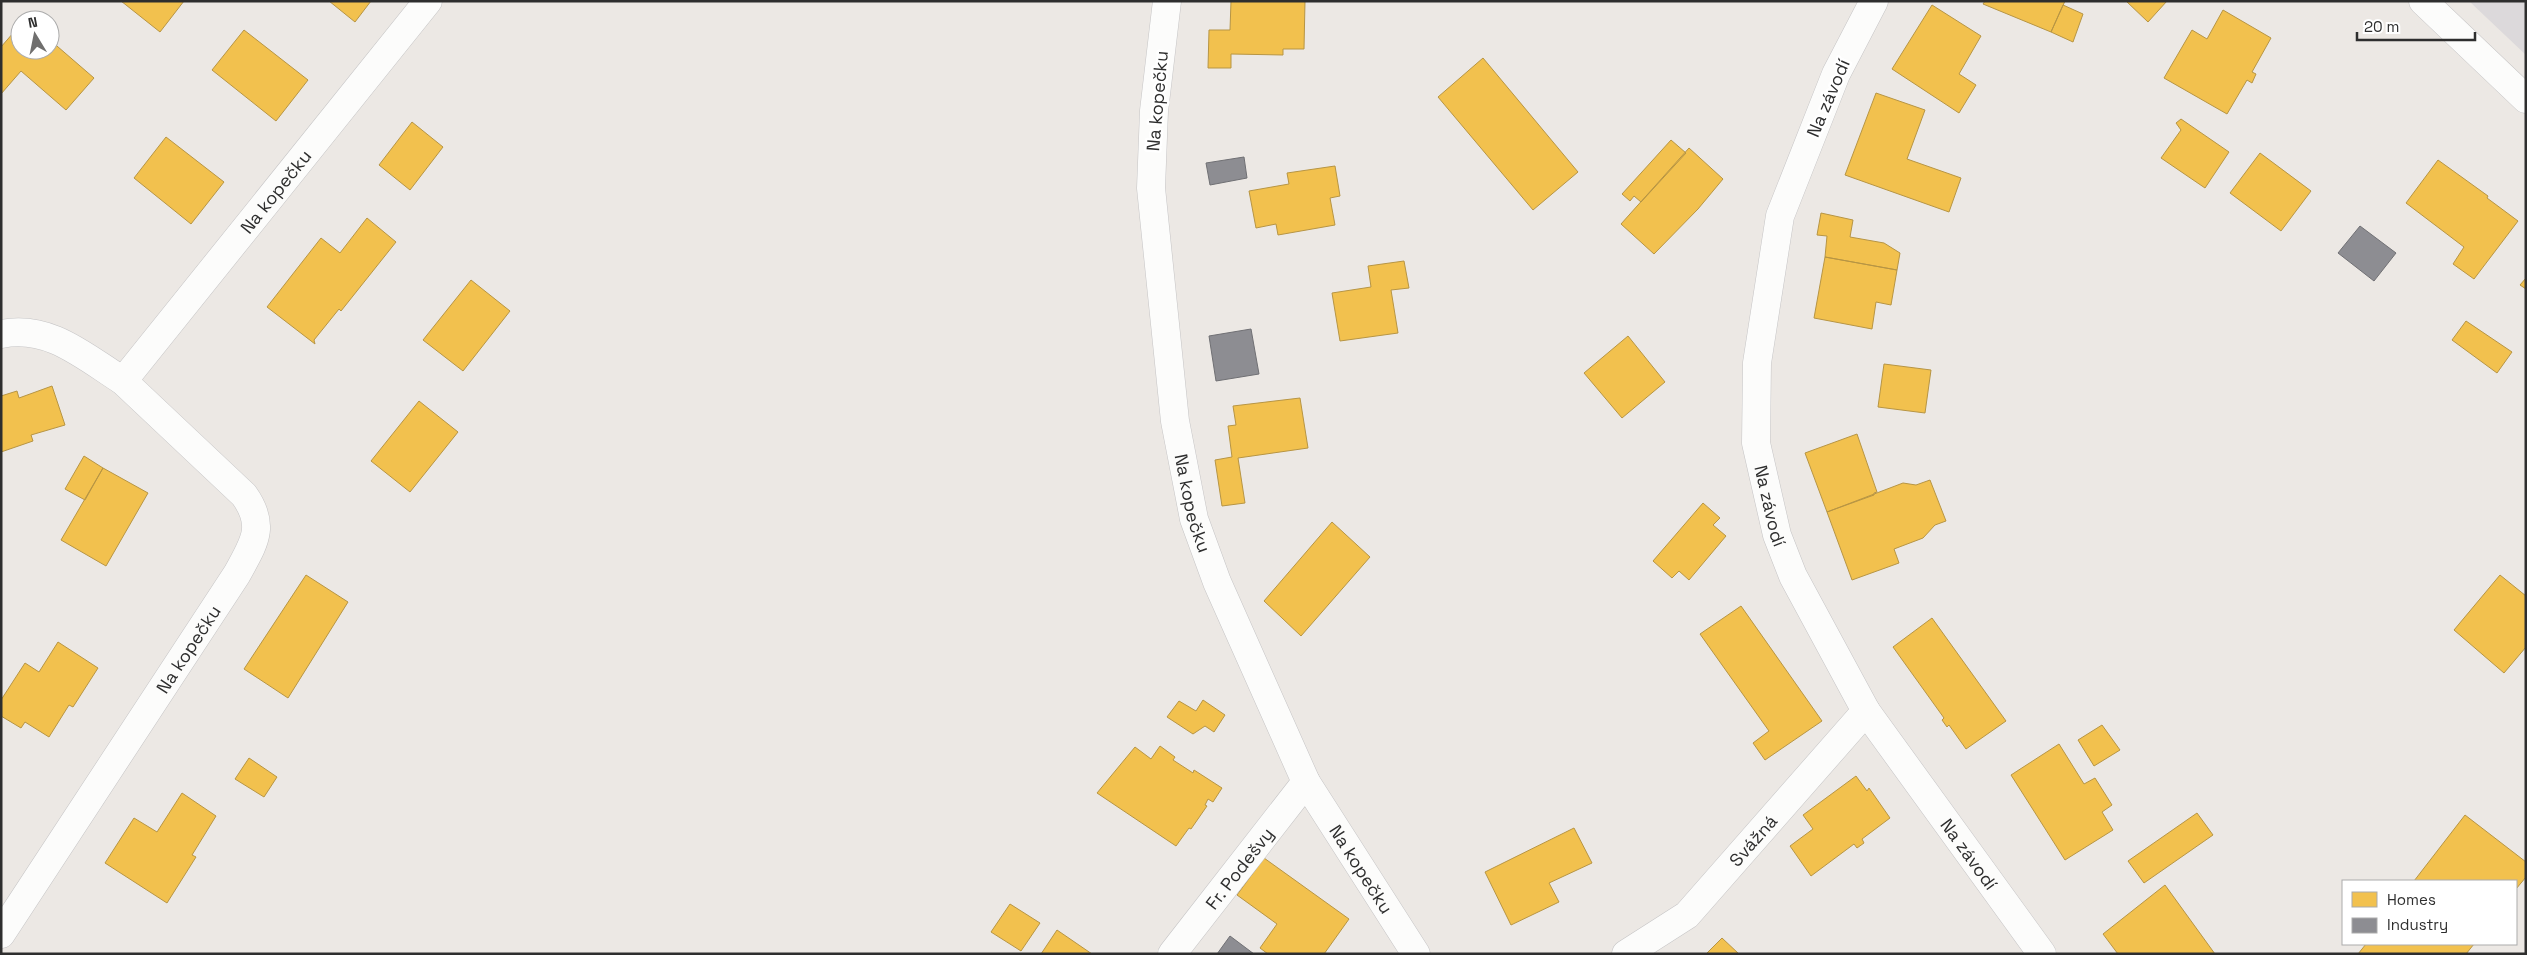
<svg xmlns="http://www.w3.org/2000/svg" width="2527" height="955" font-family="'Space Grotesk',sans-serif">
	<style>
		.industrial { fill: #dcd9db }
		.homes { fill: #f2c14e; stroke: #b79544 }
		.industry { fill: #8d8d92; stroke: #707074 }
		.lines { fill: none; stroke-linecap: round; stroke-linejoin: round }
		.minor-casing { stroke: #c5c4c5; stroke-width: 29 }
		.minor { stroke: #fcfcfb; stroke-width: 28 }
		.labels { text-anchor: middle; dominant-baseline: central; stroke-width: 5; stroke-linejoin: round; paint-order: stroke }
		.street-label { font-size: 18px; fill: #2e2e2e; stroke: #fff }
	</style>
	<rect width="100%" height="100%" fill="#ece8e4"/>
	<!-- industrial -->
	<path class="industrial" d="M 2469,1 L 2526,1 L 2526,55 Z"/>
	<!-- homes -->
	<path class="homes" d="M 121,1 L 184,1 L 160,32 Z
		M 329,1 L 371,1 L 355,22 Z
		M 1231,1 L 1305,1 L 1304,49 L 1283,49 L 1283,55 L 1231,54 L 1231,68 L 1208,68 L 1209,30 L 1230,30 Z
		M 1985,1 L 2065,1 L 2051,32 L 1983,4 Z
		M 2126,1 L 2167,1 L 2148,22 Z
		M 1932,5 L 1981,36 L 1959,74 L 1976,85 L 1959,113 L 1892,69 Z
		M 2063,5 L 2083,14 L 2073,42 L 2051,32 Z
		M 2223,10 L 2271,38 L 2252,72 L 2256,74 L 2252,83 L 2247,80 L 2227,114 L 2164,78 L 2192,30 L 2207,39 Z
		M 20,25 L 20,50 L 50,50 L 50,40 L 94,78 L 66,110 L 21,71 L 1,94 L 1,47 Z
		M 244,30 L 308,80 L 276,121 L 212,70 Z
		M 1483,58 L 1578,172 L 1533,210 L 1438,97 Z
		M 1876,93 L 1925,110 L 1907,159 L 1961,178 L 1949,212 L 1845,175 Z
		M 2181,119 L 2229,152 L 2205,188 L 2161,158 L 2181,130 L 2176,123 Z
		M 412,122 L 443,147 L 410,190 L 379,165 Z
		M 166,137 L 224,182 L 191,224 L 134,178 Z
		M 1671,140 L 1686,153 L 1641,202 L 1634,196 L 1630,201 L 1622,194 Z
		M 1689,148 L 1723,179 L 1698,209 L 1654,254 L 1621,224 Z
		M 2260,153 L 2311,191 L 2281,231 L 2230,193 Z
		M 2438,160 L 2488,196 L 2487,198 L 2518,221 L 2474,279 L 2453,264 L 2464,247 L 2406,203 Z
		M 1335,166 L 1340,196 L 1330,198 L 1335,225 L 1278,235 L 1276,224 L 1256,228 L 1249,191 L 1289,184 L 1287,173 Z
		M 1821,213 L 1853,220 L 1850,237 L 1884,243 L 1900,253 L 1897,270 L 1825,257 L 1827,236 L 1817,235 Z
		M 367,218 L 396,242 L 341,311 L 339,309 L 314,340 L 315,344 L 267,307 L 321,238 L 340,253 Z
		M 1825,257 L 1897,270 L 1891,305 L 1876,302 L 1872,329 L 1814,318 Z
		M 1404,261 L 1409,288 L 1391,290 L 1398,333 L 1340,341 L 1332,293 L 1371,287 L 1368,266 Z
		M 2526,278 L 2526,289 L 2520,285 Z
		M 471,280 L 510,311 L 463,371 L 423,340 Z
		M 2466,321 L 2512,352 L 2497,373 L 2452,340 Z
		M 1628,336 L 1665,382 L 1622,418 L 1584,373 Z
		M 1884,364 L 1931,370 L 1925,413 L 1878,407 Z
		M 52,386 L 65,425 L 31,435 L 33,441 L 1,452 L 1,396 L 17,391 L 19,398 Z
		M 1300,398 L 1308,448 L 1238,458 L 1245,503 L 1222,506 L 1215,460 L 1232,457 L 1228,426 L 1236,425 L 1233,406 Z
		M 419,401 L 458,432 L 410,492 L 371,461 Z
		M 1857,434 L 1877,492 L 1874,493 L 1874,495 L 1827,512 L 1805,453 Z
		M 84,456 L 103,468 L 85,500 L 65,489 Z
		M 103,468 L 148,493 L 106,566 L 61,540 Z
		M 1930,480 L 1946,521 L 1935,525 L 1923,538 L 1894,549 L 1899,563 L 1852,580 L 1827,512 L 1903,483 L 1916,485 Z
		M 1703,503 L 1720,518 L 1713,525 L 1726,536 L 1689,580 L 1679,571 L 1672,578 L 1653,561 Z
		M 1332,522 L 1370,557 L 1301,636 L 1264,601 Z
		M 306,575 L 348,602 L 288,698 L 244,669 Z
		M 2500,575 L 2526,596 L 2526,647 L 2504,673 L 2454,630 Z
		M 1741,606 L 1822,721 L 1765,760 L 1753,743 L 1769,731 L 1700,634 Z
		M 1932,618 L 2006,721 L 1966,749 L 1949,725 L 1947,727 L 1942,720 L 1944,718 L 1893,647 Z
		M 58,642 L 98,668 L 73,707 L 69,705 L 49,737 L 25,722 L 21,728 L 1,716 L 1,700 L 25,663 L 39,672 Z
		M 1203,700 L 1225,715 L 1214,732 L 1205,726 L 1193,734 L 1167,717 L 1179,701 L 1196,711 Z
		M 2102,725 L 2120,750 L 2094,766 L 2078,740 Z
		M 2059,744 L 2084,784 L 2095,778 L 2112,805 L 2102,812 L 2113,830 L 2065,860 L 2011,775 Z
		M 1160,746 L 1175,757 L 1173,760 L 1193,773 L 1194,770 L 1222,788 L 1213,802 L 1208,799 L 1205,805 L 1207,806 L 1191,829 L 1189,828 L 1176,846 L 1097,793 L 1135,747 L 1151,759 Z
		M 249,758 L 277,777 L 264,797 L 235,779 Z
		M 1856,776 L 1867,791 L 1869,788 L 1890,818 L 1862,839 L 1864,843 L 1857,848 L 1854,844 L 1811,876 L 1790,846 L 1813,829 L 1803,815 Z
		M 182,793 L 216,816 L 192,855 L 196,857 L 167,903 L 105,863 L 134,818 L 157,832 Z
		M 2197,813 L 2213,835 L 2144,883 L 2128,861 Z
		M 2465,815 L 2526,862 L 2526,877 L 2516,889 L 2516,881 L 2414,881 Z
		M 1574,828 L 1592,863 L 1549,883 L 1559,902 L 1511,925 L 1485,872 Z
		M 1264,858 L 1349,919 L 1324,954 L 1268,954 L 1260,948 L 1277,924 L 1237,895 Z
		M 2165,885 L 2215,954 L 2118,954 L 2103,934 Z
		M 1010,904 L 1040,923 L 1021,951 L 991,932 Z
		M 1057,930 L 1092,954 L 1041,954 Z
		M 1722,938 L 1739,954 L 1706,954 Z
		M 2366,944 L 2474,944 L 2466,954 L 2358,954 Z"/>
	<!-- industry -->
	<path class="industry" d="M 1244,157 L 1247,178 L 1210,185 L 1206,163 Z
		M 2360,226 L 2396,253 L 2374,281 L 2338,253 Z
		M 1251,329 L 1259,374 L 1216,381 L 1209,336 Z
		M 1230,936 L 1254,954 L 1217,954 Z"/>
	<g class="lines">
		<defs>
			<g id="minor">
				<path id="s1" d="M 1167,1 L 1154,111 L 1151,188 L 1175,421 L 1194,519 L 1217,582 L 1306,782 L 1416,954"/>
				<path id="s2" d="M 1874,1 L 1836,74 L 1780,216 L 1757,363 L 1756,443 L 1777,535 L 1793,576 L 1866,711 L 2042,954"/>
				<path d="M 2423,1 L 2526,99"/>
				<path d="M 1,334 C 49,324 85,357 123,381"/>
				<path id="s3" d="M 1,934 L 237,574 C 253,544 267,527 244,495 L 123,381 L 428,1"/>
				<path id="s4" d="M 1172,954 L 1306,782"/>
				<path id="s5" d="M 1626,954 L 1687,915 L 1866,711"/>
			</g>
		</defs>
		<!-- minor casing -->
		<use href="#minor" class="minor-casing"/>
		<!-- minor -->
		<use href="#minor" class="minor"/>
	</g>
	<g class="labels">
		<!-- street labels -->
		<g class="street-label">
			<text transform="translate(1828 98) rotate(-67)">Na závodí</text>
			<text transform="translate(1157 101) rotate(-85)">Na kopečku</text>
			<text stroke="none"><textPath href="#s3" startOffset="926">Na kopečku</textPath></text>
			<text stroke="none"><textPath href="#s1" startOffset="506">Na kopečku</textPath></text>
			<text stroke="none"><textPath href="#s2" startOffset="528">Na závodí</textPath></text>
			<text stroke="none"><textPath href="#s3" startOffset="341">Na kopečku</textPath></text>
			<text stroke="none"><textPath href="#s5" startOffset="172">Svážná</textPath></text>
			<text stroke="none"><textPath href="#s2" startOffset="932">Na závodí</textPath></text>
			<text stroke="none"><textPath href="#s4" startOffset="109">Fr. Podešvy</textPath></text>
			<text stroke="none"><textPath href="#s1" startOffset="911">Na kopečku</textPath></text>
		</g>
	</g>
	<!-- border -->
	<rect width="2527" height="955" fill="none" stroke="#2e2e2e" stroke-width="5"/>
	<!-- legend -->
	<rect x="2342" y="880" width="175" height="65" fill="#ffffff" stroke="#ababab"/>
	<rect x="2352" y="892" width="25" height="15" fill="#f2c14e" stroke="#ababab"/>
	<text x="2387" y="905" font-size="15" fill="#2e2e2e">Homes</text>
	<rect x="2352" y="918" width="25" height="15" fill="#8d8d92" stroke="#ababab"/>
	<text x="2387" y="930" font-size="15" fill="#2e2e2e">Industry</text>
	<!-- north arrow -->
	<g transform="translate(35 35) rotate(350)"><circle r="24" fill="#ffffff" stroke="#ababab"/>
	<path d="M0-4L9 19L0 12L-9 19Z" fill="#706f6e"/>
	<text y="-8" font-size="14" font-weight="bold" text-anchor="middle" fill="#2e2e2e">N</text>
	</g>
	<!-- scale -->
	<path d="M2357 32v8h118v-8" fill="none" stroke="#2e2e2e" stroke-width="2.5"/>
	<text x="2364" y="32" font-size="15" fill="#2e2e2e" stroke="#ffffff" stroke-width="4" paint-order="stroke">20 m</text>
</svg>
